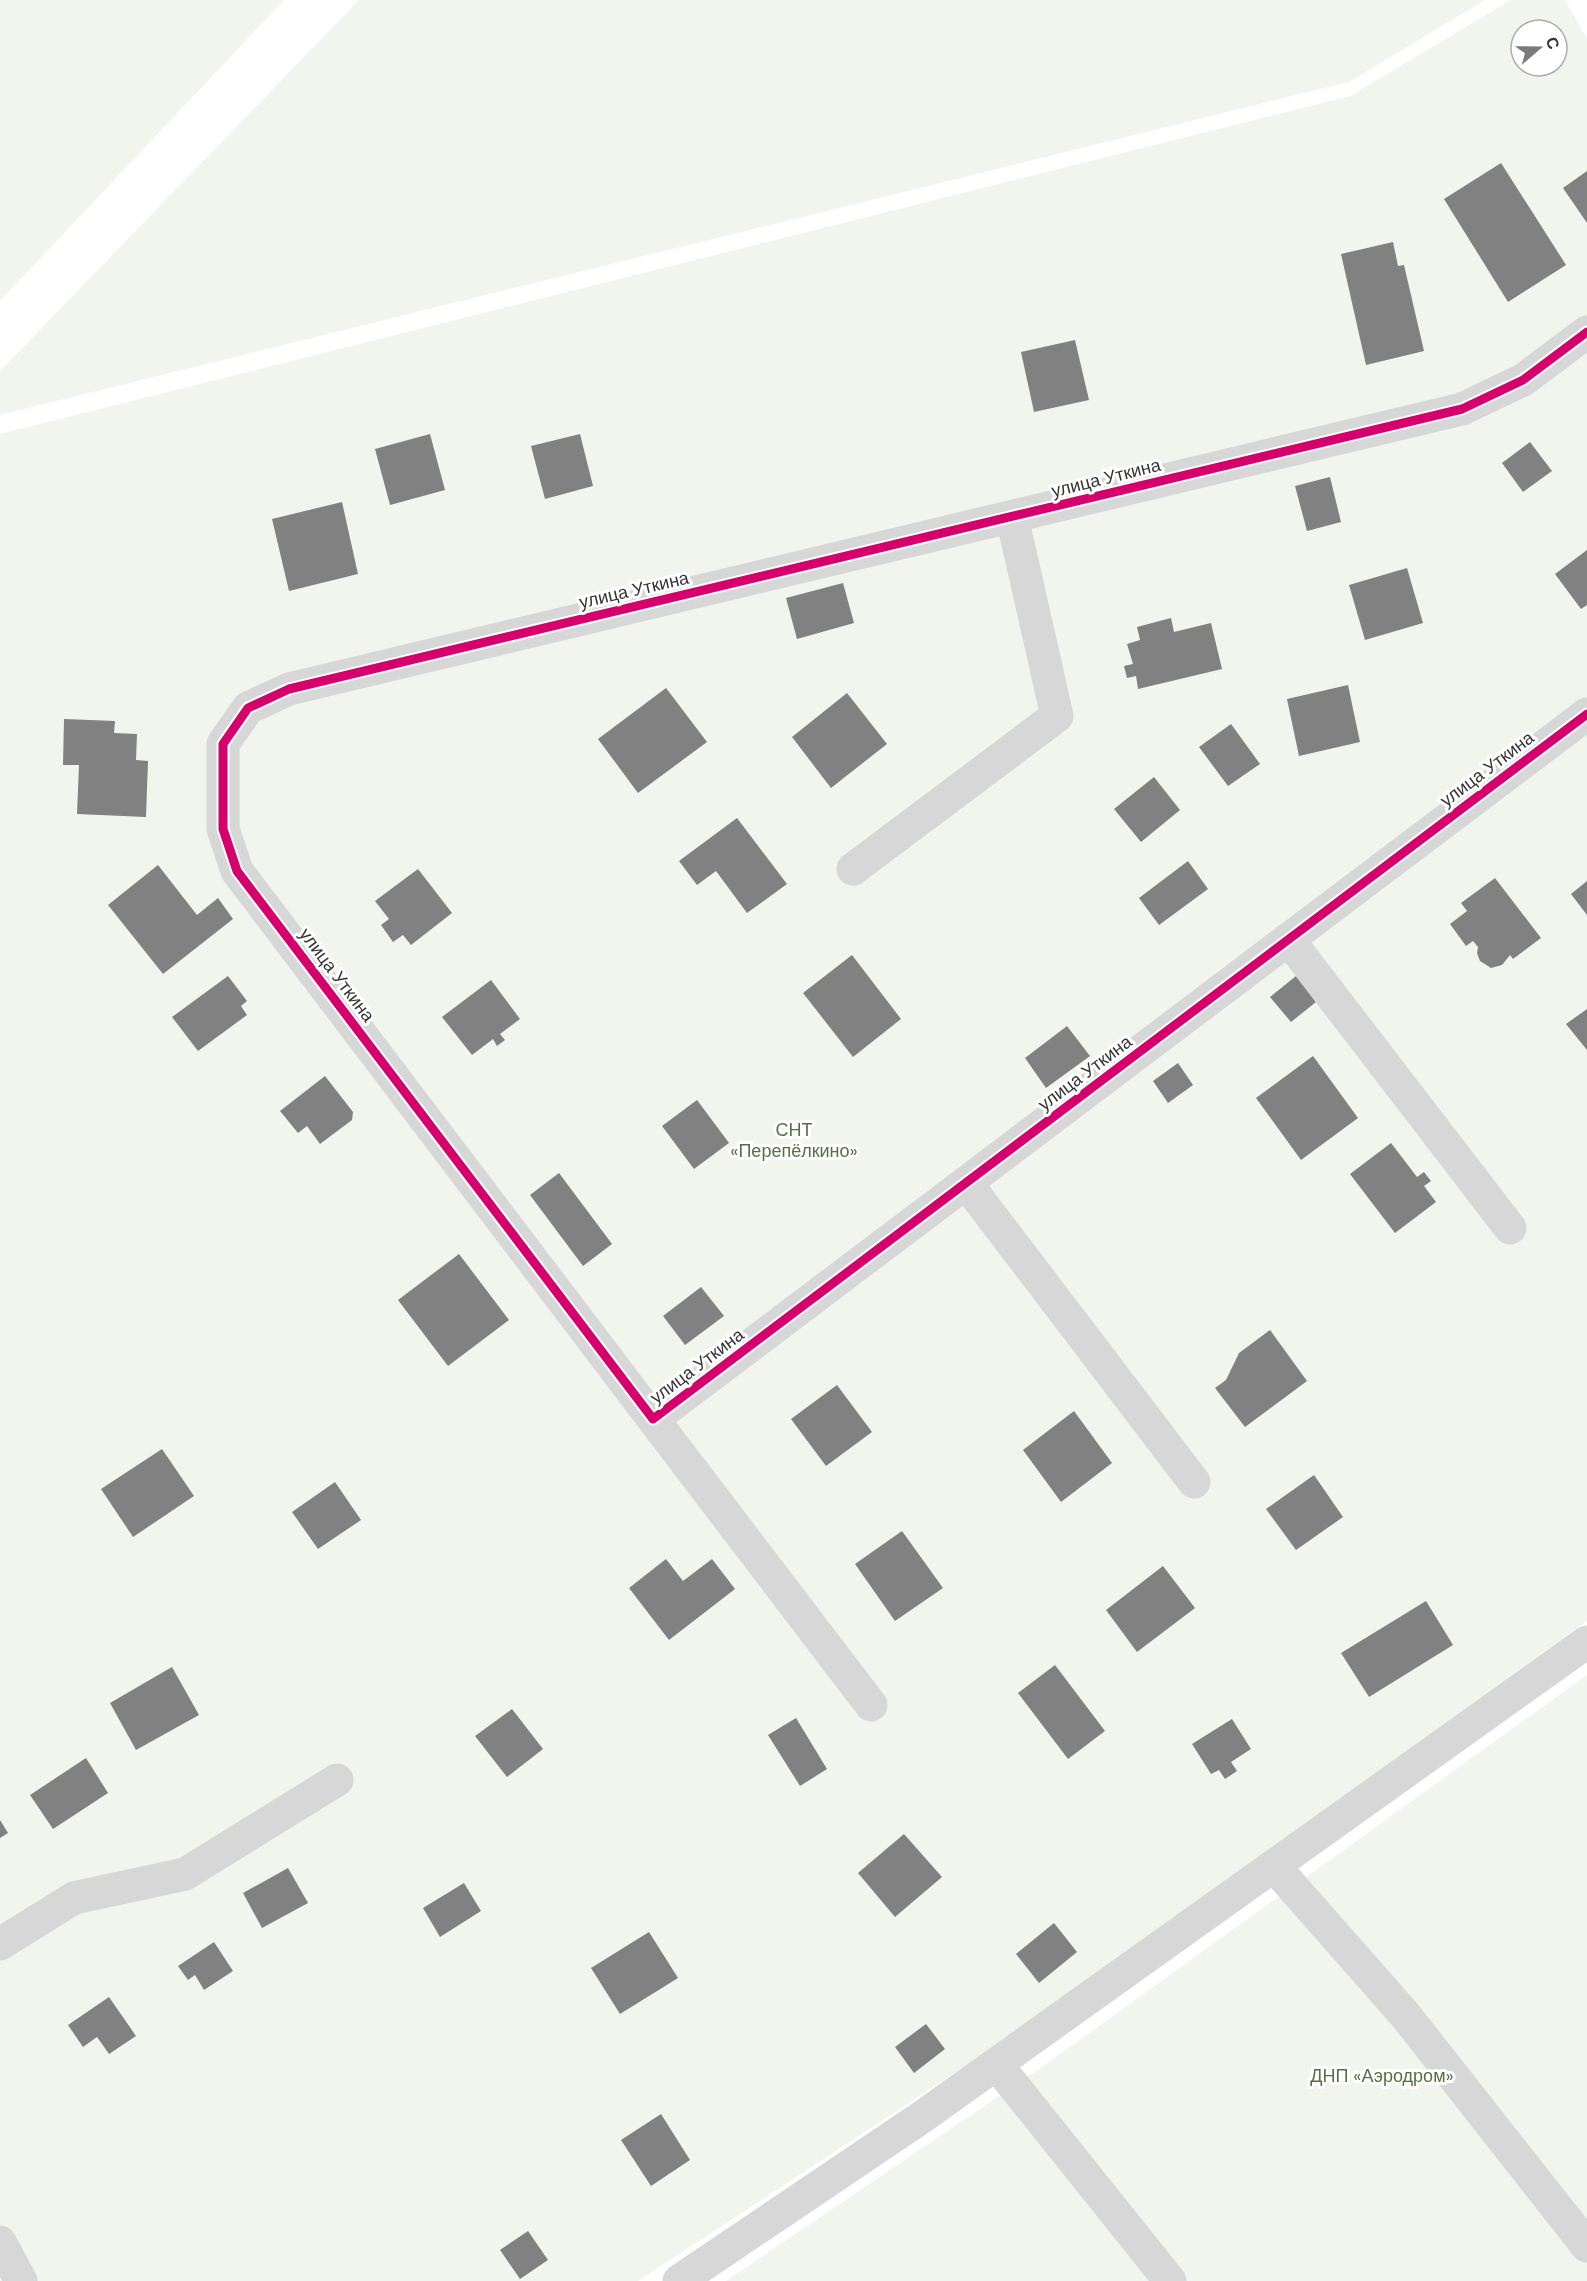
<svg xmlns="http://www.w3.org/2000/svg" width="1587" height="2281" font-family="'DM Sans',sans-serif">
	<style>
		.green { fill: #f1f5ed; fill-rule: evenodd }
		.building { fill: #818181 }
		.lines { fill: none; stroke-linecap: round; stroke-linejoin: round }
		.minor { stroke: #d7d7d7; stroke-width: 33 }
		.cycleway-casing { stroke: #fff; stroke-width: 13 }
		.cycleway { stroke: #d6006c; stroke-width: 9 }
		.labels { text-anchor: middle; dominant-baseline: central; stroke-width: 6; stroke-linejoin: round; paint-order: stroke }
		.street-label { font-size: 18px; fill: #333; stroke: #fff }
		.park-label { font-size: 18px; fill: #56703f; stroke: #fff }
	</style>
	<rect width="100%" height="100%" fill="#fff"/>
	<!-- green -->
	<path class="green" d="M 0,0 L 284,0 L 0,301 Z
		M 359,0 L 1485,0 L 1349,82 L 0,415 L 0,371 Z
		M 1511,0 L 1565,0 L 1587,39 L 1587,1621 L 1003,2041 L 638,2281 L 0,2281 L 0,434 L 1350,96 ZM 1521,30 L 1557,30 L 1557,66 L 1521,66 Z
		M 1587,1675 L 1587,2281 L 726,2281 L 1039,2069 Z"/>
	<!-- building -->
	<path class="building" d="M 1501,163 L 1566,265 L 1508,302 L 1444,199 Z
		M 1587,171 L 1587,223 L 1563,188 Z
		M 1393,242 L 1398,266 L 1404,265 L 1424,351 L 1366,365 L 1341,254 Z
		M 1075,340 L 1089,400 L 1034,412 L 1021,352 Z
		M 430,434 L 445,490 L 390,505 L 375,449 Z
		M 580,434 L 593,486 L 545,499 L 531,446 Z
		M 1530,442 L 1552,471 L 1523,492 L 1502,463 Z
		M 1330,477 L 1341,522 L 1307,531 L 1295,486 Z
		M 342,502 L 358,574 L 289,591 L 272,519 Z
		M 1587,550 L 1587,605 L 1581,609 L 1555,574 Z
		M 1407,568 L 1423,623 L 1365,640 L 1349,585 Z
		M 843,583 L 854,623 L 797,639 L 786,598 Z
		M 1171,618 L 1174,632 L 1211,623 L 1222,669 L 1138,689 L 1136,676 L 1127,678 L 1124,666 L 1133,664 L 1127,644 L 1140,640 L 1137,627 Z
		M 1348,685 L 1360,742 L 1299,756 L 1287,699 Z
		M 666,688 L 707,742 L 638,793 L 598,739 Z
		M 847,693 L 887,744 L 831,788 L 792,737 Z
		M 64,719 L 115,721 L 114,733 L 137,734 L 136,760 L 148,761 L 146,817 L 77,814 L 79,765 L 63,765 Z
		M 1231,724 L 1260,764 L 1228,786 L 1199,747 Z
		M 1154,777 L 1180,810 L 1141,842 L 1114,809 Z
		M 737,818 L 787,884 L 747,913 L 716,871 L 697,885 L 679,861 Z
		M 1188,861 L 1208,889 L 1159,925 L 1139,898 Z
		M 158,865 L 197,915 L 218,898 L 233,919 L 163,974 L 108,905 Z
		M 418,869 L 452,913 L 411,945 L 403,935 L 393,942 L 381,925 L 389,919 L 375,901 Z
		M 1495,878 L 1541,938 L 1513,959 L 1510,955 L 1502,965 L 1491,968 L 1480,961 L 1477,953 L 1478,947 L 1473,941 L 1466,946 L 1450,924 L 1467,911 L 1461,903 Z
		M 1587,881 L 1587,915 L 1571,894 Z
		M 852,955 L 901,1019 L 853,1057 L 803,993 Z
		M 228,976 L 247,1001 L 241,1006 L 247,1015 L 198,1051 L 172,1017 Z
		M 1296,976 L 1316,1002 L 1291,1022 L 1270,997 Z
		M 491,980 L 520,1019 L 500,1034 L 505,1040 L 497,1046 L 493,1039 L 472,1055 L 442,1017 Z
		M 1587,1009 L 1587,1050 L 1566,1024 Z
		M 1067,1026 L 1090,1056 L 1046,1088 L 1025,1058 Z
		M 1313,1056 L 1358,1118 L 1301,1160 L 1256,1098 Z
		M 1178,1063 L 1193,1085 L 1168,1103 L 1153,1081 Z
		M 325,1076 L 353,1112 L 352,1120 L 320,1144 L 307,1126 L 298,1133 L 280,1111 Z
		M 697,1100 L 729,1143 L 694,1169 L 662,1126 Z
		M 1391,1143 L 1417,1177 L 1424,1172 L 1431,1181 L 1424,1186 L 1436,1202 L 1395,1233 L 1350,1174 Z
		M 559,1173 L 612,1244 L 583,1266 L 530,1195 Z
		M 459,1254 L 509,1320 L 448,1366 L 398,1300 Z
		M 701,1287 L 724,1316 L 685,1345 L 663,1316 Z
		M 1270,1330 L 1307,1381 L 1245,1427 L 1215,1388 L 1226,1380 L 1239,1353 Z
		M 837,1385 L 872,1432 L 826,1466 L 791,1419 Z
		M 1074,1411 L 1112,1463 L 1061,1502 L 1023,1450 Z
		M 162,1449 L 194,1496 L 133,1537 L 101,1489 Z
		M 1314,1475 L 1343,1517 L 1296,1550 L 1266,1509 Z
		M 335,1482 L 361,1520 L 318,1549 L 292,1512 Z
		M 902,1531 L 943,1588 L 895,1621 L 855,1564 Z
		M 666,1559 L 683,1581 L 712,1559 L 735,1589 L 669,1640 L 629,1588 Z
		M 1163,1566 L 1195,1608 L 1137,1652 L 1106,1610 Z
		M 1426,1601 L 1453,1645 L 1369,1697 L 1341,1653 Z
		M 1055,1665 L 1105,1731 L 1068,1759 L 1018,1693 Z
		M 172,1667 L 199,1715 L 136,1750 L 110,1703 Z
		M 512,1709 L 543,1749 L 507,1777 L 475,1736 Z
		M 796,1718 L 827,1769 L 800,1786 L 768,1735 Z
		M 1232,1719 L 1251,1749 L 1231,1762 L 1237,1771 L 1225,1779 L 1219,1770 L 1211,1774 L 1192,1744 Z
		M 86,1758 L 108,1793 L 53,1829 L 30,1795 Z
		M 0,1820 L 8,1833 L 0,1838 Z
		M 904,1834 L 942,1877 L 895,1917 L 858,1873 Z
		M 288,1868 L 308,1903 L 262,1928 L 243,1893 Z
		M 464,1883 L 481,1911 L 440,1937 L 423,1908 Z
		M 1054,1923 L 1077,1952 L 1039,1983 L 1016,1954 Z
		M 649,1932 L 678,1978 L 620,2014 L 591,1968 Z
		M 214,1942 L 233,1971 L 204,1990 L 195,1975 L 188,1980 L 178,1966 Z
		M 109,1997 L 136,2036 L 109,2054 L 97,2037 L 83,2047 L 68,2025 Z
		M 926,2024 L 945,2049 L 914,2073 L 895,2047 Z
		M 661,2114 L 690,2160 L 651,2186 L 621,2140 Z
		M 528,2231 L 548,2260 L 520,2279 L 500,2250 Z"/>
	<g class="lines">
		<!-- minor -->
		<path class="minor" d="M 1587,332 L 1523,380 L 1462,409 L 289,689 L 248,708 L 223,744 L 223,829 L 237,871 L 653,1419 L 1587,714
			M 853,869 L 1057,716 L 1012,517
			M 1288,939 L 1510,1228
			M 967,1184 L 1194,1482
			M 653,1419 L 871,1705
			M 1274,1866 L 1406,2016 L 1587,2246
			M 0,1944 L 74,1898 L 185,1874 L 337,1780
			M 997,2065 L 1170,2281
			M 0,2242 L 21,2281
			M 679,2281 L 922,2117 L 1587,1642"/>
		<defs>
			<path id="cycleway" d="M 1587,332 L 1523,380 L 1462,409 L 289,689 L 248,708 L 223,744 L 223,829 L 237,871 L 653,1419 L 1587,714"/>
		</defs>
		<!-- cycleway casing -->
		<use href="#cycleway" class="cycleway-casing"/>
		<!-- cycleway -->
		<use href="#cycleway" class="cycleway"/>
	</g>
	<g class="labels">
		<!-- street labels -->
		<g class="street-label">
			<text transform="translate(1106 478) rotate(-14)">улица Уткина</text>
			<text transform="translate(634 590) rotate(-13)">улица Уткина</text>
			<text transform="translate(1487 769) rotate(-37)">улица Уткина</text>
			<text transform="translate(337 975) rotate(53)">улица Уткина</text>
			<text transform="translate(1085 1073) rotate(-37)">улица Уткина</text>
			<text transform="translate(697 1366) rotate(-37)">улица Уткина</text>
		</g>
		<!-- park labels -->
		<g class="park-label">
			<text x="794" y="1130">СНТ<tspan x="794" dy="21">«Перепёлкино»</tspan></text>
			<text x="1382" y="2076">ДНП «Аэродром»</text>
		</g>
	</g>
	<!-- north arrow -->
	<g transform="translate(1539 48) rotate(70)"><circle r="28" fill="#ffffff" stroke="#adadad" stroke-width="1.5"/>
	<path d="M0-4.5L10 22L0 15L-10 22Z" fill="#7a7a7a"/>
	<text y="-9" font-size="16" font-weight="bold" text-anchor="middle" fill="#333333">С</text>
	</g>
</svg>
